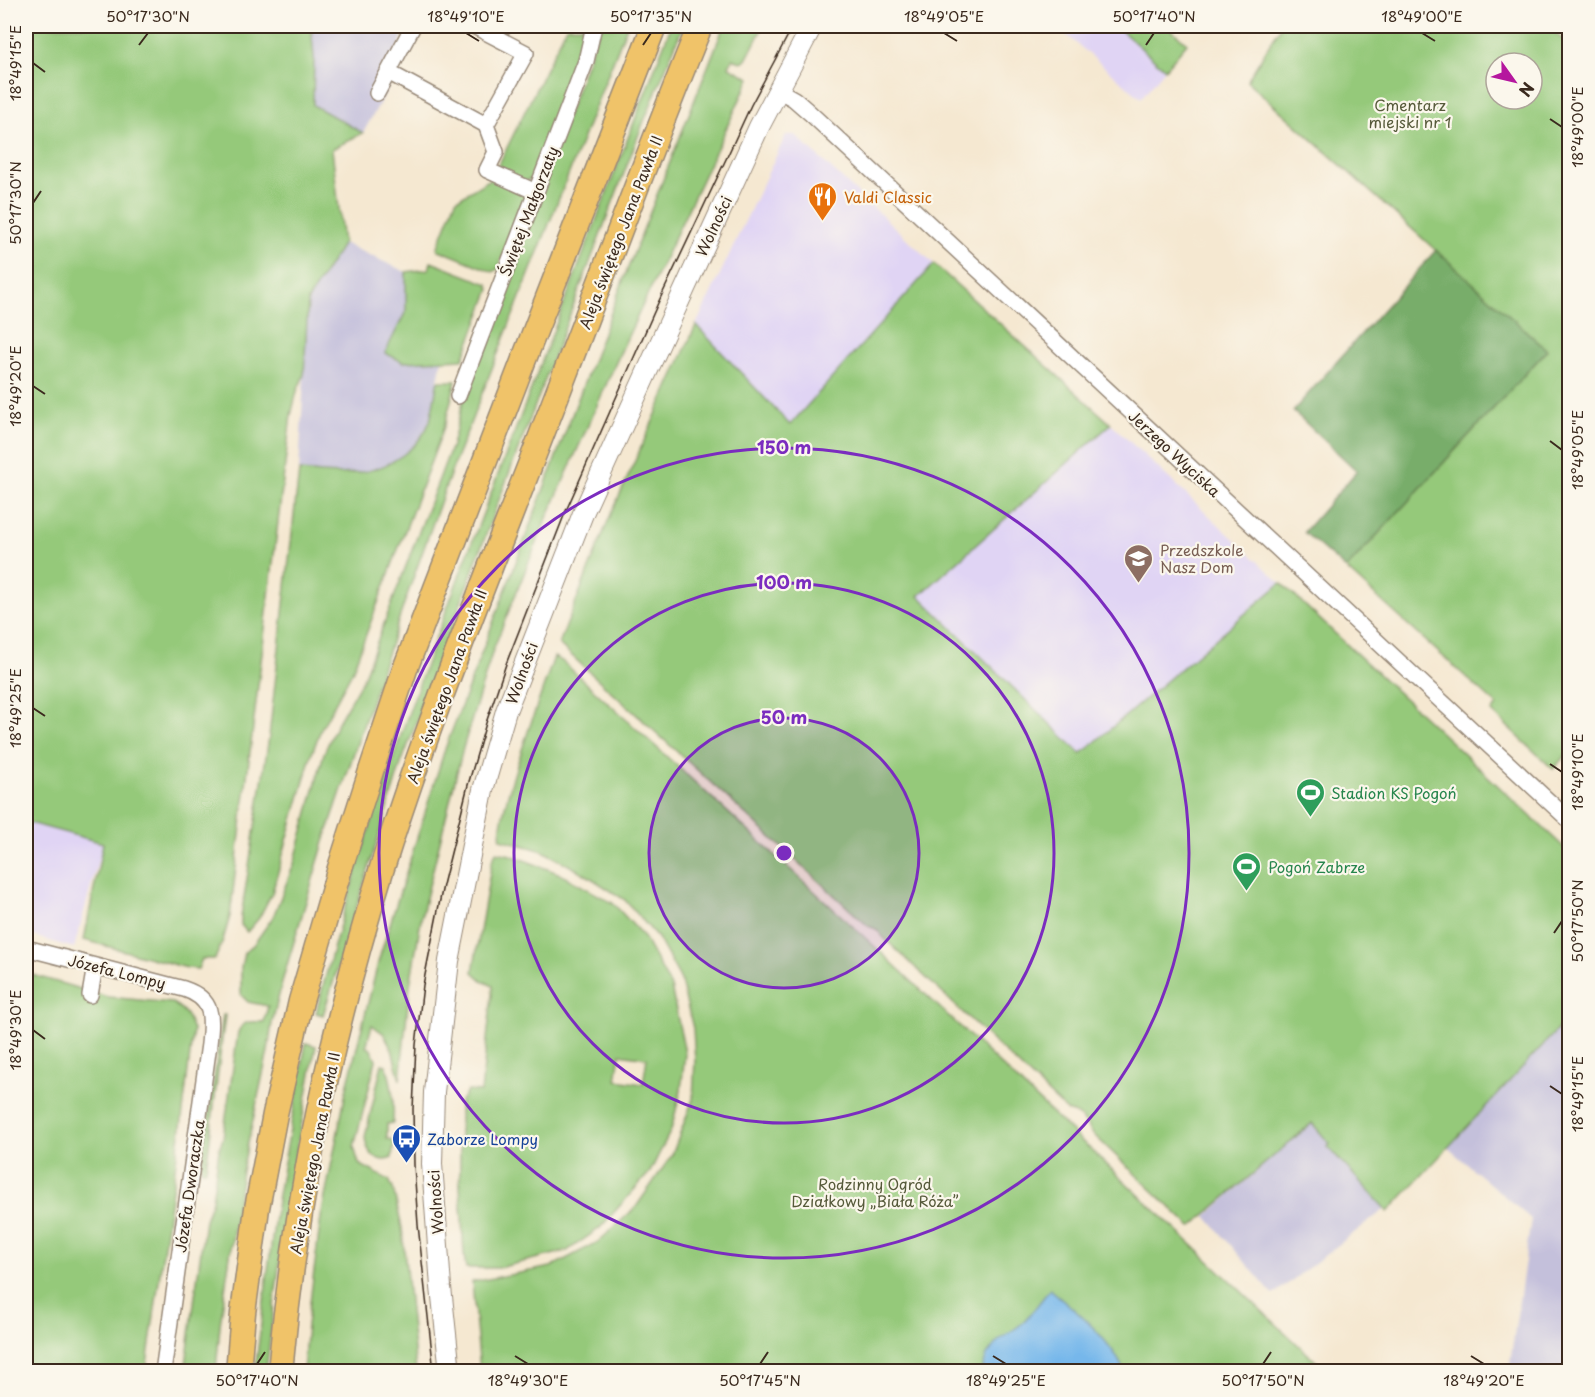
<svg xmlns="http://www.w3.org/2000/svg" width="1595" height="1397" font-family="'Playpen Sans',sans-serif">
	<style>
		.built { fill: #e0d4f4 }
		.industrial { fill: #c4c0db }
		.green { fill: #95c97a; stroke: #687a4c; stroke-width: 1.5; fill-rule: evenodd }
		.forest { fill: #78ad6a; stroke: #5a6c44; stroke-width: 1.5 }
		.water { fill: #76b7eb; stroke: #587084; stroke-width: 1.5 }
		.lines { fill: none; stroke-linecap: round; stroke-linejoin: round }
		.minor-casing { stroke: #988978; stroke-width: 18 }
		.tertiary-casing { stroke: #988978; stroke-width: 22 }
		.primary-casing { stroke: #988978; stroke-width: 27 }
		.minor { stroke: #fff; stroke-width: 15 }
		.tertiary { stroke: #fff; stroke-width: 20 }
		.primary { stroke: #f0c369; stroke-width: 24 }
		.tram { stroke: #3b2a1e; stroke-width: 1.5 }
		.ticks { fill: none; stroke: #3b2a1e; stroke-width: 2 }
		.ring { fill: none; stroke: #7b2cbf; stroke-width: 3 }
		.labels { text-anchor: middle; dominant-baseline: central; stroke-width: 4.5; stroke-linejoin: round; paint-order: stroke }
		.park-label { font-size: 15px; fill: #565a3a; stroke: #fbf7ec }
		.food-label { font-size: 15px; fill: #c56008; stroke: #fbf7ec; text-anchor: start }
		.street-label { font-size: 15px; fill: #3b2a1e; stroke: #fbf7ec }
		.education-label { font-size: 15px; fill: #785e54; stroke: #fbf7ec; text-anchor: start }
		.leisure-label { font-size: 15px; fill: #27864d; stroke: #fbf7ec; text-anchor: start }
		.transit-label { font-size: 15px; fill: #164399; stroke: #fbf7ec; text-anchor: start }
		.centre { fill: #7b2cbf; stroke: #fbf7ec; stroke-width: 3 }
		.ring-label { font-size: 18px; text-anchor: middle; font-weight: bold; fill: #7b2cbf; stroke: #fbf7ec; stroke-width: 4.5; stroke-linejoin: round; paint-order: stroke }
		.neatline { fill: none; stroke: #3b2a1e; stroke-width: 2 }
		.ticks-label { font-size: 15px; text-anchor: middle; fill: #3b2a1e }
	</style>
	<rect width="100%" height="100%" fill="#fbf7ec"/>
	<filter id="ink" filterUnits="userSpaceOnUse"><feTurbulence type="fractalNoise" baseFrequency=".0167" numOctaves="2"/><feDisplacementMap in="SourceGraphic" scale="12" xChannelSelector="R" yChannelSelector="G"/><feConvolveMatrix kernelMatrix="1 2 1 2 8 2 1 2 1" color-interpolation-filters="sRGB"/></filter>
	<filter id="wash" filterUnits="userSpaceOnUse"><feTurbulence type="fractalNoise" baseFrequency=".008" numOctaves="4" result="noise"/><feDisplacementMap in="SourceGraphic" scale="24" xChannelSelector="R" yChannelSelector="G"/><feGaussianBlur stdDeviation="1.35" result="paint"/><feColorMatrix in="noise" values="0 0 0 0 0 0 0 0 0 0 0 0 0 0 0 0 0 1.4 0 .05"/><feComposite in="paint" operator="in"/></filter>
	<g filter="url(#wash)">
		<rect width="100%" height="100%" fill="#f5e8d1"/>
		<!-- built -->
		<path class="built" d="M 1056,26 L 1167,26 L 1187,43 L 1141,98 Z
			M 786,135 L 795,135 L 934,264 L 790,425 L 696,325 Z
			M 1111,424 L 1281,583 L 1081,754 L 919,596 Z
			M 26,822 L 103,843 L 74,948 L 26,934 Z"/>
		<!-- industrial -->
		<path class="industrial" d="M 311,26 L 405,26 L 388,88 L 363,133 L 313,106 L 314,57 Z
			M 343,243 L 406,272 L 406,311 L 403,362 L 442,361 L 429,423 L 416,444 L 396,461 L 370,472 L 340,474 L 299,471 L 308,300 Z
			M 1569,1016 L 1569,1371 L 1509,1371 L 1531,1219 L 1447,1147 Z
			M 1312,1123 L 1330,1144 L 1328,1147 L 1385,1209 L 1273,1295 L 1206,1216 Z"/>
		<!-- green -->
		<path class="green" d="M 26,26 L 311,26 L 314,57 L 313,105 L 363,133 L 332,149 L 343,243 L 308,300 L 304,375 L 297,391 L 291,415 L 230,916 L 223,940 L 215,959 L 202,959 L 198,969 L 187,968 L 84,940 L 103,843 L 26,822 Z
			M 567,26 L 586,26 L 577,62 L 533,179 L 525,181 L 496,170 Z
			M 600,26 L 627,26 L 450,475 L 404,604 L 324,842 L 284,975 L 272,1023 L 268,1051 L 242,1171 L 220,1325 L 216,1371 L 185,1372 L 205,1220 L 212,1200 L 219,1149 L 223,1138 L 238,1032 C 244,1019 252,1022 264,1022 L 268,1006 L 248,1002 L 241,995 L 241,967 L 244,953 L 254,944 L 273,917 L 294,864 L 324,753 L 338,722 L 363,679 L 452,445 L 464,398 Z
			M 671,26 L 683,26 L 642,126 L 494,513 L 401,764 L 323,1015 L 316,1013 C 365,820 436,634 508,449 C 563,308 617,167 671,26 Z
			M 724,26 L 762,26 L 763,27 L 746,60 L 741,62 L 732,59 L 729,67 L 750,78 L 622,349 L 543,527 L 493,650 L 463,748 L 422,914 L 410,985 L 400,1080 L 392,1049 L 384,1034 L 372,1025 L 366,1047 L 370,1048 L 376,1060 L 354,1147 L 359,1164 L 389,1180 L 393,1188 L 402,1228 L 416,1371 L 303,1371 L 307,1325 L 321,1217 L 346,1091 L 379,959 L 445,749 L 624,278 Z
			M 1116,26 L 1167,26 L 1187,43 L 1165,69 Z
			M 1281,26 L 1547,26 L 1569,45 L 1570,751 L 1553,769 L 1492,712 L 1497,705 L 1346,569 L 1547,350 L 1247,81 ZM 1496,63 L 1532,63 L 1532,99 L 1496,99 Z
			M 492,178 L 522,193 L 526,198 L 498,269 L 493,272 L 437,249 L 456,200 Z
			M 431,262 L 488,284 L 490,289 L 463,359 L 403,362 L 385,353 L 406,311 L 406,272 L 429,269 Z
			M 934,264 L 1111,424 L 919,596 L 1081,754 L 1281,583 L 1569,852 L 1569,1017 L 1388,1212 L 1328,1147 L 1330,1144 L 1312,1123 L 1191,1227 L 1091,1132 C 1086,1121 1079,1114 1067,1111 L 884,938 L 876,929 L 868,926 L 559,644 L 608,521 L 696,325 L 790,425 Z
			M 438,381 L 456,381 L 445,424 L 352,672 L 321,729 L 311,756 L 272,893 L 259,918 L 247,932 L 241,925 L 241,917 L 269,737 L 299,471 C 341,475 373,479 408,451 C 417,444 426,432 430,421 C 433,408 435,394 438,381 Z
			M 554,657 L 562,661 L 871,943 L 1326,1371 L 480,1371 L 472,1282 L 551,1267 L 598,1242 L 636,1207 L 672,1155 L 693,1099 L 695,1060 L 693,1028 L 680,978 L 658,938 L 625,900 L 585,874 L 543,851 L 501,839 C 494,820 545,684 554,657 Z
			M 496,852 L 511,855 L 558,873 L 613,903 L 643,936 L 671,987 L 685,1053 L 681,1090 L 671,1130 L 650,1172 L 600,1228 L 567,1251 L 498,1268 L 466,1268 L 464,1255 L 460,1186 L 460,1102 L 468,1091 L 481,1092 L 493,986 L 483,981 L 473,972 L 492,861 ZM 620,1054 L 647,1058 L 643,1084 L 616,1080 Z
			M 26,973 L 108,997 L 172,1003 C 185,1010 188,1016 193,1030 L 181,1127 L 146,1371 L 26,1371 Z
			M 223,1015 L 225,1015 L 206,1170 L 201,1170 Z
			M 306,1043 L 316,1046 L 287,1202 L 266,1371 L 255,1371 L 277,1200 Z
			M 382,1064 L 386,1065 C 393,1085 394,1102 393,1123 L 387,1124 L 387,1139 L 394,1140 L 392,1158 C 376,1165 366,1151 365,1137 Z"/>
		<!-- forest -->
		<path class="forest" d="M 1436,250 L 1547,350 L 1346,569 L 1304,532 L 1357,471 L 1293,411 Z"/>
		<!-- water -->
		<path class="water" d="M 1050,1289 C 1076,1310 1111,1340 1124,1371 L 983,1371 L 982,1370 L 987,1355 L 997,1342 L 1024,1322 Z"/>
	</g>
	<g filter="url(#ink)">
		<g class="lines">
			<defs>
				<path id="minor" d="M 388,72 L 486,125 L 526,53 L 474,26
					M 778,90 L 794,99 L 810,113 L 1570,821
					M 377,93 L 413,26
					M 486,125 L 496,152 L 487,170 L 536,192
					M 458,396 L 586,61 L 594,26
					M 26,948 L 184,989 C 214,999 212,1017 209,1044 L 163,1372
					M 90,995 L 95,966"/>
				<path id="tertiary" d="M 450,1372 L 441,1287 L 432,1164 L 434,1092 L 449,961 L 483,790 L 506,711 L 584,511 L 671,319 L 759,127 L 812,26"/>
				<path id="primary" d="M 238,1372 L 243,1313 L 257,1208 L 275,1114 L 301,1001 L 340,868 L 371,771 L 405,669 L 526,354 L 654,26
					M 280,1372 C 295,1202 331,1033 381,871 C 425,730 480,594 533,457 C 589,313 642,168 700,26"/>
			</defs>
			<!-- minor casing -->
			<use href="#minor" class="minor-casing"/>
			<!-- tertiary casing -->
			<use href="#tertiary" class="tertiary-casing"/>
			<!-- primary casing -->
			<use href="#primary" class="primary-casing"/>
			<!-- minor -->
			<use href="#minor" class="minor"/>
			<!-- tertiary -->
			<use href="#tertiary" class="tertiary"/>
			<!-- primary -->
			<use href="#primary" class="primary"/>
			<!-- tram -->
			<path class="tram" d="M 434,1372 L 418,1225 L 414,1165 L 413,1109 L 416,1045 L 423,985 L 443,885 L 468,785 L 486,723 L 506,664 L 565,513 L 658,303 L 727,157 L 751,105 L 793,26"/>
		</g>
	</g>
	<!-- ticks -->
	<path class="ticks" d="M 466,33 L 479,41M 944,33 L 957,41M 1422,33 L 1435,41M 139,45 L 148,33M 643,45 L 651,33M 1146,45 L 1154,33M 33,63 L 45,72M 1550,119 L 1562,127M 33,203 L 41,191M 33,386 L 45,394M 1550,441 L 1562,450M 33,708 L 45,716M 1550,764 L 1562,772M 1554,933 L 1562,921M 33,1030 L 45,1039M 1550,1086 L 1562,1094M 515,1356 L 528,1364M 993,1356 L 1006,1364M 1471,1356 L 1484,1364M 257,1364 L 265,1352M 760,1364 L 768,1352M 1263,1364 L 1271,1352"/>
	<!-- distance rings -->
	<circle cx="784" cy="853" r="135" fill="#7b2cbf" fill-opacity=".12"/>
	<g class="ring">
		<circle cx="784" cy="853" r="135"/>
		<circle cx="784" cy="853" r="270"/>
		<circle cx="784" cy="853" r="405"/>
	</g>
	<!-- icons -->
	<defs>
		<symbol id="restaurant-pin" viewBox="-11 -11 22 30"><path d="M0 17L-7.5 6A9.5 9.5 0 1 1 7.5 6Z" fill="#e8710a" stroke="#fbf7ec"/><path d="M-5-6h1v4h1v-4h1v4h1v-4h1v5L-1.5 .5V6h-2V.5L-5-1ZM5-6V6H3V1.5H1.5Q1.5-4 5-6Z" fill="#fff"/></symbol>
		<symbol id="school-pin" viewBox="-11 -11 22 30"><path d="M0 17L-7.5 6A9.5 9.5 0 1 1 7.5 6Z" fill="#8d6e63" stroke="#fbf7ec"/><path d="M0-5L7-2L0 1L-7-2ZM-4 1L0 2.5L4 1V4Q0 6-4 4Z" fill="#fff"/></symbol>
		<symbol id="stadium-pin" viewBox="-11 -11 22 30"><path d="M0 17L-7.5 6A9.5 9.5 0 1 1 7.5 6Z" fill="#2e9e5b" stroke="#fbf7ec"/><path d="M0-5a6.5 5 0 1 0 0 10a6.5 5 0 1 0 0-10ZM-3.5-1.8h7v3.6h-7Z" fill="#fff"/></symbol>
		<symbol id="bus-pin" viewBox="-11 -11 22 30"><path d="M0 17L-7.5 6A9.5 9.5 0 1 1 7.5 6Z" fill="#1a4fb4" stroke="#fbf7ec"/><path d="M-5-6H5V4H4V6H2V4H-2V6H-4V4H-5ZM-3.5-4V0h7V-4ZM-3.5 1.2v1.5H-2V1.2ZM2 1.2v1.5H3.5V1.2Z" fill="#fff"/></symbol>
	</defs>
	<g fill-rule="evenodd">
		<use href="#restaurant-pin" x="806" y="180" width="33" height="45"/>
		<use href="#school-pin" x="1122" y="542" width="33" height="45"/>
		<use href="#stadium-pin" x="1294" y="776" width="33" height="45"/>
		<use href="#stadium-pin" x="1230" y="850" width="33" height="45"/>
		<use href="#bus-pin" x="390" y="1122" width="33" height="45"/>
	</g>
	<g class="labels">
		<!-- park labels -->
		<g class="park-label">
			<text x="1410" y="104">Cmentarz<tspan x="1410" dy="17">miejski nr 1</tspan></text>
			<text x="875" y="1183">Rodzinny Ogród<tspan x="875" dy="17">Działkowy „Biała Róża”</tspan></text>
		</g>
		<!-- food labels -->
		<g class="food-label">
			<text x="844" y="196">Valdi Classic</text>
		</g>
		<!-- street labels -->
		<g class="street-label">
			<text transform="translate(528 211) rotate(-69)">Świętej Małgorzaty</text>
			<text transform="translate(713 226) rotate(-65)">Wolności</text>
			<text transform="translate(620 232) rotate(-69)">Aleja świętego Jana Pawła II</text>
			<text transform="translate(1175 453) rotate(43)">Jerzego Wyciska</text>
			<text transform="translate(521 673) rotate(-70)">Wolności</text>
			<text transform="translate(446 686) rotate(-70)">Aleja świętego Jana Pawła II</text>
			<text transform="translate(117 971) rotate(14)">Józefa Lompy</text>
			<text transform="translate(314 1153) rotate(-79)">Aleja świętego Jana Pawła II</text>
			<text transform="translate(189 1186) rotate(-82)">Józefa Dworaczka</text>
			<text transform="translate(435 1202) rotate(-94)">Wolności</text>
		</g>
		<!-- education labels -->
		<g class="education-label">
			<text x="1160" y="549">Przedszkole<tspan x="1160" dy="17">Nasz Dom</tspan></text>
		</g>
		<!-- leisure labels -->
		<g class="leisure-label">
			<text x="1331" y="792">Stadion KS Pogoń</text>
			<text x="1268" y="866">Pogoń Zabrze</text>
		</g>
		<!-- transit labels -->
		<g class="transit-label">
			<text x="427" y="1138">Zaborze Lompy</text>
		</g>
	</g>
	<circle cx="784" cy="853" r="9" class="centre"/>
	<g class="ring-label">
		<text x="784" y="454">150 m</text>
		<text x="784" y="589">100 m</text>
		<text x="784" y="724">50 m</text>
	</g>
	<!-- margin -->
	<rect width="1595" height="1397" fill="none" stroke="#fbf7ec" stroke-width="66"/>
	<!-- north arrow -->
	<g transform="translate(1514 81) rotate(124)"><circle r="28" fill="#fbf7ec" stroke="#aea59a" stroke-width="1.5"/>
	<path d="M0-4.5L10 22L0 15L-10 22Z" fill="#b5179e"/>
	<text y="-9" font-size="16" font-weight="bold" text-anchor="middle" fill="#3b2a1e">N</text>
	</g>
	<rect x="33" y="33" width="1529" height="1331" class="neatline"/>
	<g class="ticks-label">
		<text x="148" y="22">50°17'30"N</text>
		<text x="466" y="22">18°49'10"E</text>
		<text x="651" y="22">50°17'35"N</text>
		<text x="944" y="22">18°49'05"E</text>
		<text x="1154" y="22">50°17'40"N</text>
		<text x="1422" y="22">18°49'00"E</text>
		<text transform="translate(16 63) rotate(-90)" y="5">18°49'15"E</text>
		<text transform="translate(1578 127) rotate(-90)" y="5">18°49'00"E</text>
		<text transform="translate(16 203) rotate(-90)" y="5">50°17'30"N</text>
		<text transform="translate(16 386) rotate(-90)" y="5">18°49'20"E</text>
		<text transform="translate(1578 450) rotate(-90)" y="5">18°49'05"E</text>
		<text transform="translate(16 708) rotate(-90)" y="5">18°49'25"E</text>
		<text transform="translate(1578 772) rotate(-90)" y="5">18°49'10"E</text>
		<text transform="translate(1578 921) rotate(-90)" y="5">50°17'50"N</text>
		<text transform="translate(16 1030) rotate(-90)" y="5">18°49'30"E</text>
		<text transform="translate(1578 1094) rotate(-90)" y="5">18°49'15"E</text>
		<text x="257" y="1386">50°17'40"N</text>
		<text x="528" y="1386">18°49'30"E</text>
		<text x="760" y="1386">50°17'45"N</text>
		<text x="1006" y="1386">18°49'25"E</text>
		<text x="1263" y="1386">50°17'50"N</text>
		<text x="1484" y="1386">18°49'20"E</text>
	</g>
</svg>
